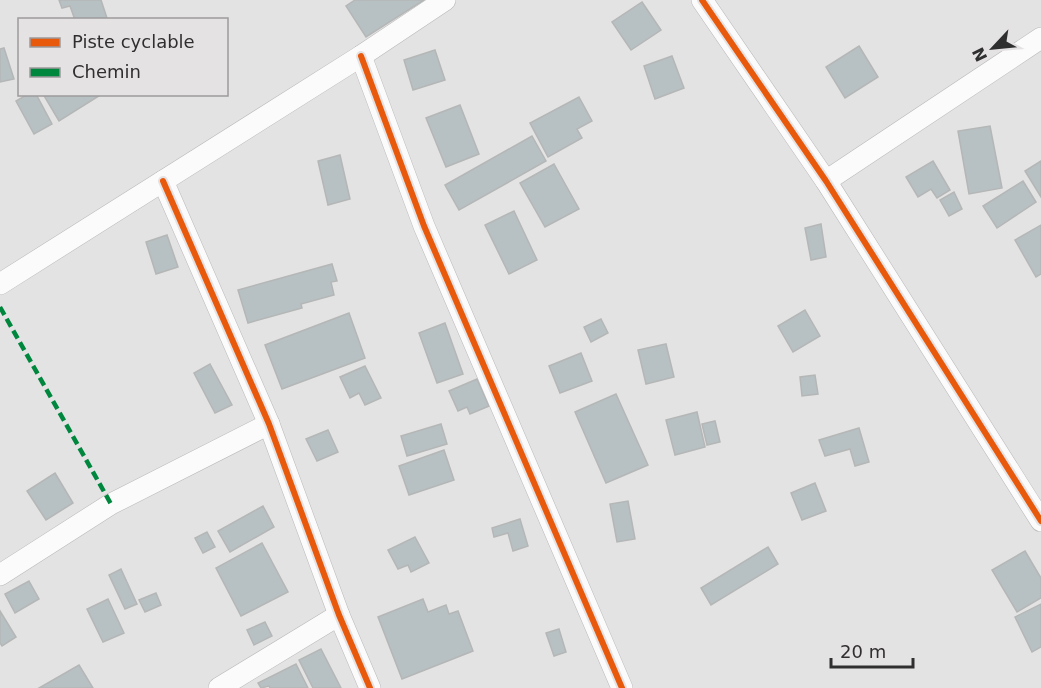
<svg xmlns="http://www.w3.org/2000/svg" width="1041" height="688" font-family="'DejaVu Sans',sans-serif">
<rect width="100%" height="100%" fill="#e4e3e4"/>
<g fill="#b7c1c3" stroke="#b5b6b6" stroke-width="1.5">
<polygon points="59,0 101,0 107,18 75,20 70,6 62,8"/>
<polygon points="355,0 424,0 366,37 346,6"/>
<polygon points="642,2 661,30 631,50 612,22"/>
<polygon points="859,46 878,77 845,98 826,67"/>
<polygon points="4,48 14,79 0,82 0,49"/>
<polygon points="435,50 445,80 413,90 404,60"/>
<polygon points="672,56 684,88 655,99 644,66"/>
<polygon points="28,94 36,94 52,124 34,134 16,101"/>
<polygon points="43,94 102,94 59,121"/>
<polygon points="579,97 592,121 577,129 582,138 548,157 530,123"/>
<polygon points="460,105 479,154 446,167 426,118"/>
<polygon points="990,126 1002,188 969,194 958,131"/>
<polygon points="532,136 546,161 459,210 445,185"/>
<polygon points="340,155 350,199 328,205 318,161"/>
<polygon points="933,161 950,190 937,198 931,189 918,197 906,177"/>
<polygon points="1041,161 1041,197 1025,171"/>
<polygon points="554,164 579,209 545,227 520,183"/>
<polygon points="1023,181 1036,202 997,228 983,206"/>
<polygon points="954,192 962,209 949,216 940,200"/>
<polygon points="514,211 537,260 509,274 485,225"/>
<polygon points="821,224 826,257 811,260 805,228"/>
<polygon points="1041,225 1041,274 1036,277 1015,240"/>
<polygon points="167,235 178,267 156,274 146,242"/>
<polygon points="332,264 337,281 331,282 334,295 301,304 302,308 248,323 238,290"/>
<polygon points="805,310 820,336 793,352 778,326"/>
<polygon points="349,313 365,358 282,389 265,345"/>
<polygon points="601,319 608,333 591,342 584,327"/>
<polygon points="445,323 463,374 437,383 419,333"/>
<polygon points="666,344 674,377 646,384 638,350"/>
<polygon points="581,353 592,381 560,393 549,366"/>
<polygon points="210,364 232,405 215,413 194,373"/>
<polygon points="365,366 381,398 365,405 359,393 350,398 340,377"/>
<polygon points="815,375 818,394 802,396 800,377"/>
<polygon points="477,379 489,406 470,414 467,407 458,411 449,391"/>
<polygon points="616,394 648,465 606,483 575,412"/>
<polygon points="697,412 705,447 675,455 666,420"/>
<polygon points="715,421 720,442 707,445 702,424"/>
<polygon points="441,424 447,444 407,456 401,436"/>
<polygon points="859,428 869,462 855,466 850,449 825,456 819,440"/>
<polygon points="328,430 338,452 317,461 306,439"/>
<polygon points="444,450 454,480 409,495 399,466"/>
<polygon points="55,473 73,503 46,520 27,491"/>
<polygon points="815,483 826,511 802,520 791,493"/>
<polygon points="628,501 635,539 617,542 610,504"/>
<polygon points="263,506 274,527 230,552 218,531"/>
<polygon points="520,519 528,546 513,551 508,533 494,537 492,528"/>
<polygon points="207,532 215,547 203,553 195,538"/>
<polygon points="415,537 429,563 411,572 408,565 398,569 388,550"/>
<polygon points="262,543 288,592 241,616 216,568"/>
<polygon points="768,547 778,564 711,605 701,588"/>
<polygon points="1025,551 1041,578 1041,598 1017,612 992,570"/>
<polygon points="121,569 137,604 125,609 109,575"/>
<polygon points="29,581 39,599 15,613 5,594"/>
<polygon points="156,593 161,605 145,612 139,600"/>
<polygon points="108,599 124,633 103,642 87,609"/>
<polygon points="423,599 428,612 446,605 449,614 458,611 473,651 402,679 378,617"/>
<polygon points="1041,604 1041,647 1032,652 1015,617"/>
<polygon points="0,611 16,637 2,646 0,643"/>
<polygon points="265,622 272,636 254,645 247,630"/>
<polygon points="559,629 566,652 554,656 546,633"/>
<polygon points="321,649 341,688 313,688 299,660"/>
<polygon points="296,664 308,688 270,688 269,686 261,688 258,683"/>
<polygon points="79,665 93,688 39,688"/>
</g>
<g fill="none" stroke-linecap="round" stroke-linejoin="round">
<defs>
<g id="minor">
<polyline points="702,0 826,181 1041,521"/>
<polyline points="361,56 424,226 622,688"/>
<polyline points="163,181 269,424 339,615 370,688"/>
<polyline points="826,181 1041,38"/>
<polyline points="0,284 361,56 445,0"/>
<polyline points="0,575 111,504 269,424"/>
<polyline points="219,688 339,615"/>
</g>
</defs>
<use href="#minor" stroke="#bab9b9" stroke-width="22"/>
<use href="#minor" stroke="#fbfbfb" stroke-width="21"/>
<polyline stroke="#00873e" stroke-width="4.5" stroke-dasharray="9 4.5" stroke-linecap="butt" points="0,307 111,504"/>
<defs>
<g id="cycleway">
<polyline points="702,0 826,181 1041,521"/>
<polyline points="361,56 424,226 622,688"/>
<polyline points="163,181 269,424 339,615 370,688"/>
</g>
</defs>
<use href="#cycleway" stroke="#e5e2e4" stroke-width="10"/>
<use href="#cycleway" stroke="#e8590c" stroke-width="6"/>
</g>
<rect x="18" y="18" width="210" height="78" fill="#e5e2e4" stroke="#9d9a9c" stroke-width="1.5"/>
<rect x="30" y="38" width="30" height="9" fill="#e8590c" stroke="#9d9a9c" stroke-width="1.5"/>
<text x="72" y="48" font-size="18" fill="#302f2f">Piste cyclable</text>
<rect x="30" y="68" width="30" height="9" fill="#00873e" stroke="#9d9a9c" stroke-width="1.5"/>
<text x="72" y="78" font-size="18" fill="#302f2f">Chemin</text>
<g transform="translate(993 48) rotate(244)" stroke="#e5e2e4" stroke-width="4.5" paint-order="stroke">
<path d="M0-4.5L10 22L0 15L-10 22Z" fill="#302f2f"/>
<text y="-9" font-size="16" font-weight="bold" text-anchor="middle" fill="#302f2f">N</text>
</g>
<path d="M831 658v9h82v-9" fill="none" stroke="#302f2f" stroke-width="3"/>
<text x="840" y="658" font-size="18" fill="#302f2f" stroke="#e5e2e4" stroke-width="4.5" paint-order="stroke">20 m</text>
</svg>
